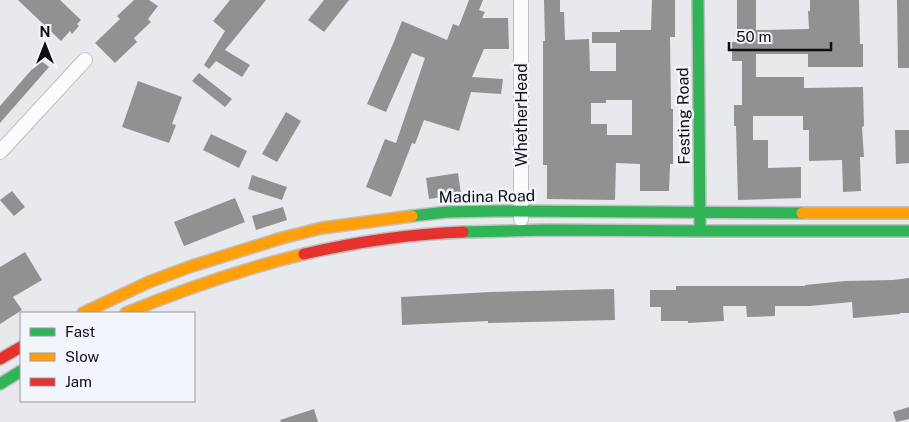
<svg xmlns="http://www.w3.org/2000/svg" width="909" height="422" font-family="'Public Sans',sans-serif">
<rect width="100%" height="100%" fill="#e7e9ed"/>
<g fill="#919192" fill-rule="evenodd">
<polygon points="18,0 60,0 81,20 77,24 79,26 72,34 70,31 61,41"/>
<polygon points="134,0 149,0 158,6 148,19 151,22 134,38 137,42 115,63 95,43 120,19 117,16"/>
<polygon points="230,0 266,0 225,50 250,65 242,77 216,61 209,69 204,65 225,31 213,21"/>
<polygon points="324,0 349,0 324,32 308,20"/>
<polygon points="469,0 483,0 479,10 485,12 482,18 508,18 509,49 484,49 472,77 503,79 501,94 471,92 459,131 424,120 415,144 412,143 391,197 366,187 385,139 396,143 425,58 412,53 386,112 367,104 393,44 402,21 447,40 453,24 459,26"/>
<path d="M 544,0 L 560,0 L 560,12 L 564,12 L 565,40 L 589,39 L 590,71 L 616,71 L 616,43 L 592,43 L 592,32 L 620,32 L 620,30 L 651,30 L 652,0 L 675,0 L 675,37 L 670,37 L 671,109 L 673,109 L 673,164 L 670,164 L 669,191 L 640,191 L 640,164 L 616,163 L 615,200 L 547,199 L 547,165 L 543,165 L 543,41 L 545,41 ZM 606,100 L 632,100 L 632,135 L 607,135 L 607,124 L 591,124 L 591,103 L 606,103 Z"/>
<polygon points="737,0 756,0 756,30 809,29 808,11 810,11 810,0 859,0 860,44 863,44 863,67 808,67 808,54 756,54 756,77 804,77 804,88 863,87 864,126 862,127 864,157 860,157 861,191 843,192 842,160 809,161 809,130 803,130 803,116 753,116 753,140 768,140 768,168 801,167 801,198 738,200 736,126 734,126 734,105 742,105 742,61 732,61 732,42 737,42"/>
<polygon points="897,0 909,0 909,68 898,68"/>
<polygon points="40,60 49,67 0,123 0,106"/>
<polygon points="199,73 232,99 225,107 192,81"/>
<polygon points="138,81 182,97 172,124 176,125 169,143 122,127"/>
<polygon points="286,112 301,121 277,162 262,154"/>
<polygon points="895,130 909,130 909,163 896,164"/>
<polygon points="211,134 247,151 239,168 203,150"/>
<polygon points="458,173 461,194 429,199 426,178"/>
<polygon points="252,175 287,187 282,200 248,189"/>
<polygon points="12,191 25,207 14,216 0,200"/>
<polygon points="235,198 245,222 184,246 174,222"/>
<polygon points="283,207 287,220 256,230 252,216"/>
<polygon points="25,252 42,280 13,297 22,310 0,324 0,267"/>
<polygon points="909,278 909,313 900,313 900,314 853,318 852,302 810,306 775,306 775,316 747,317 746,306 723,306 724,321 688,323 688,321 661,321 661,307 650,307 650,290 676,290 676,286 805,286 805,285 845,281 893,280"/>
<polygon points="614,289 615,320 488,323 488,321 402,325 401,297 490,292"/>
<polygon points="909,407 909,419 896,422 893,412"/>
<polygon points="314,409 318,422 281,422 280,420"/>
</g>
<g fill="none" stroke-linecap="round" stroke-linejoin="round">
<defs>
<g id="street">
<polyline points="521,0 521,219"/>
<polyline points="0,152 85,60"/>
</g>
<g id="fast">
<polyline points="698,0 700,225"/>
<polyline points="412,216 447,212 495,211 802,213"/>
<polyline points="463,232 548,230 696,231 909,231"/>
<polyline points="0,384 21,371"/>
</g>
<g id="slow">
<polyline points="802,213 909,213"/>
<polyline points="83,313 149,282 192,266 282,238 322,228 412,216"/>
<path d="M 126,313 C 184,289 243,269 304,254"/>
</g>
<g id="jam">
<path d="M 304,254 C 356,242 410,234 463,232"/>
<polyline points="0,359 21,347"/>
</g>
</defs>
<use href="#street" stroke="#bec0c3" stroke-width="16"/>
<use href="#fast" stroke="#bec0c3" stroke-width="14"/>
<use href="#slow" stroke="#bec0c3" stroke-width="14"/>
<use href="#jam" stroke="#bec0c3" stroke-width="14"/>
<use href="#street" stroke="#fbfcfc" stroke-width="14"/>
<use href="#fast" stroke="#30b455" stroke-width="11"/>
<use href="#slow" stroke="#ff9f0a" stroke-width="11"/>
<use href="#jam" stroke="#e5322d" stroke-width="11"/>
</g>
<g text-anchor="middle" stroke-width="5" stroke-linejoin="round" paint-order="stroke">
<g font-size="16" fill="#0d0e10" stroke="#f3f5fd">
<text transform="translate(521 115) rotate(-90)" y="6">WhetherHead</text>
<text transform="translate(683 116) rotate(-91)" y="6">Festing Road</text>
<text transform="translate(487 196) rotate(-1)" y="6">Madina Road</text>
</g>
</g>
<rect x="20" y="312" width="175" height="90" fill="#f3f5fd" stroke="#97999e"/>
<rect x="30" y="328" width="25" height="8" fill="#30b455" stroke="#97999e"/>
<text x="65" y="337" font-size="15" fill="#0d0e10">Fast</text>
<rect x="30" y="353" width="25" height="8" fill="#ff9f0a" stroke="#97999e"/>
<text x="65" y="362" font-size="15" fill="#0d0e10">Slow</text>
<rect x="30" y="378" width="25" height="8" fill="#e5322d" stroke="#97999e"/>
<text x="65" y="387" font-size="15" fill="#0d0e10">Jam</text>
<g transform="translate(45 45)" stroke="#f3f5fd" stroke-width="4" paint-order="stroke">
<path d="M0-4L9 19L0 12L-9 19Z" fill="#0d0e10"/>
<text y="-8" font-size="14" font-weight="bold" text-anchor="middle" fill="#0d0e10">N</text>
</g>
<path d="M729 42v8h102v-8" fill="none" stroke="#0d0e10" stroke-width="2.5"/>
<text x="736" y="42" font-size="15" fill="#0d0e10" stroke="#f3f5fd" stroke-width="4" paint-order="stroke">50 m</text>
</svg>
